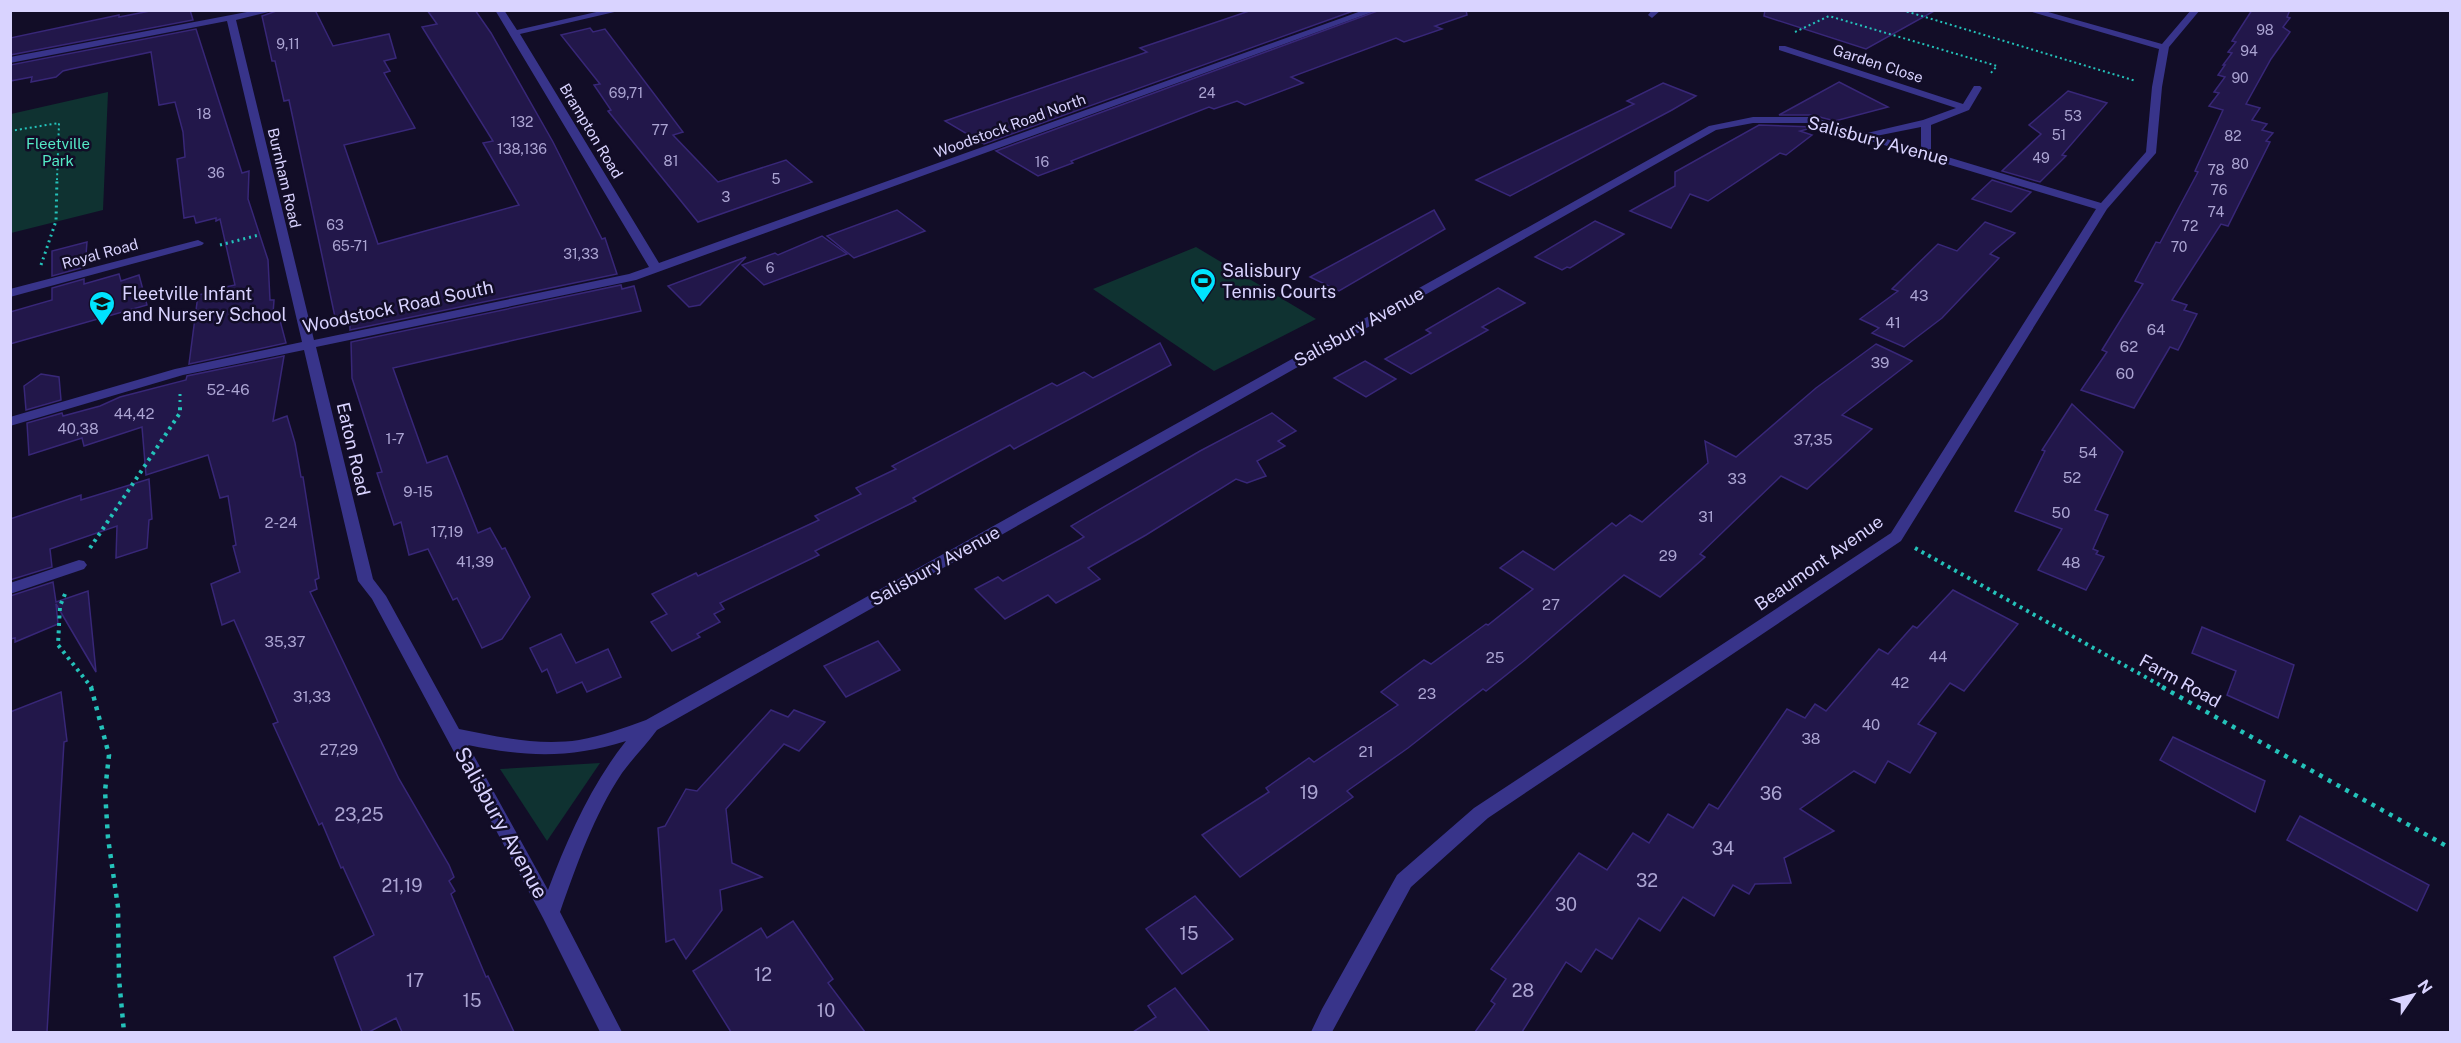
<svg xmlns="http://www.w3.org/2000/svg" width="2461" height="1043" font-family="'Public Sans',sans-serif">
<rect width="100%" height="100%" fill="#120d27"/>
<g fill="#0f3231">
<polygon points="108,92 103,210 11,233 11,114"/>
<polygon points="1196,247 1316,319 1214,371 1093,289"/>
<polygon points="600,763 547,841 500,769"/>
</g>
<g fill="#22174a" stroke="#382778" stroke-width="1.5">
<polygon points="155,10 190,10 193,20 10,55 10,38 119,15 119,17"/>
<polygon points="279,10 315,10 333,46 389,34 396,58 384,61 390,71 384,73 415,128 344,145 378,244 519,205 483,143 493,141 422,27 437,24 427,10 475,10 491,33 553,142 602,239 605,238 617,274 350,330 350,314 335,317 289,100 284,101 275,61 272,61 262,16"/>
<polygon points="1252,10 1356,10 984,144 945,121 1147,52 1140,48"/>
<polygon points="1380,10 1466,10 1467,15 1435,26 1442,29 1404,42 1396,38 1291,77 1303,83 1245,105 1237,101 1214,109 1209,107 1071,161 1073,163 1038,176 996,151"/>
<polygon points="1765,10 1936,10 1866,49 1764,16"/>
<polygon points="2252,10 2290,10 2287,17 2290,18 2283,27 2290,32 2271,59 2246,104 2260,108 2252,120 2267,124 2262,130 2273,133 2266,141 2270,142 2228,226 2221,224 2172,300 2187,305 2184,310 2197,314 2178,350 2170,347 2134,408 2081,390 2107,352 2102,350 2143,284 2135,281 2156,242 2160,243 2198,172 2195,171 2223,110 2209,106 2219,93 2214,92 2225,77 2218,75 2225,65 2223,65 2232,53 2228,52 2236,42 2232,41"/>
<polygon points="590,28 593,32 605,29 683,132 673,135 718,182 786,160 812,182 698,222 608,111 611,110 594,85 600,84 561,35"/>
<polygon points="196,29 242,173 249,171 248,199 268,260 270,300 274,300 273,314 278,313 286,343 189,364 198,295 225,290 225,287 235,285 220,219 216,221 216,218 196,223 194,216 184,218 177,159 185,157 183,132 175,102 159,105 151,52 71,69 63,71 56,77 31,82 32,77 10,81 10,65"/>
<polygon points="1839,82 1888,107 1835,121 1812,115 1779,115"/>
<polygon points="1663,83 1696,96 1672,110 1510,196 1476,180 1634,104 1627,101"/>
<polygon points="2068,91 2107,103 2062,155 2066,156 2040,182 2002,171 2041,134 2029,125"/>
<polygon points="1759,125 1815,127 1800,131 1812,135 1786,155 1780,153 1708,201 1690,194 1671,228 1630,211 1675,186 1675,172"/>
<polygon points="1992,180 2031,192 2011,212 1972,199"/>
<polygon points="897,210 925,231 854,258 827,236"/>
<polygon points="1434,210 1445,229 1339,291 1310,277"/>
<polygon points="1595,221 1624,234 1570,268 1567,267 1562,270 1535,257"/>
<polygon points="1985,222 2015,233 1990,254 1999,258 1942,318 1904,347 1872,333 1879,328 1860,319 1898,291 1892,289 1938,244 1957,251"/>
<polygon points="822,236 847,254 764,285 742,265 775,253 778,255"/>
<polygon points="87,242 85,267 52,276 52,251"/>
<polygon points="746,257 700,305 689,307 668,286"/>
<polygon points="119,274 121,281 139,275 147,305 10,344 10,312 52,300 52,288 84,279 84,284"/>
<polygon points="621,285 622,289 634,286 641,311 393,368 427,463 447,456 478,533 490,528 502,549 505,548 530,597 502,639 482,648 457,598 453,600 428,549 409,555 401,522 394,525 377,473 382,472 352,378 351,342"/>
<polygon points="1498,288 1525,303 1482,327 1488,330 1411,374 1385,359 1431,333 1426,330"/>
<polygon points="1160,343 1171,365 1014,449 1010,445 913,498 916,501 815,551 819,555 720,603 724,609 714,614 720,622 697,634 700,637 672,651 651,622 667,614 652,594 696,573 698,576 819,520 815,516 861,494 856,488 896,469 892,466 1052,383 1057,386 1084,372 1093,378"/>
<polygon points="1876,344 1912,361 1842,415 1872,429 1807,489 1781,476 1700,554 1705,557 1660,597 1624,575 1525,660 1486,691 1483,689 1408,748 1347,791 1353,797 1240,877 1202,835 1269,792 1266,788 1309,758 1314,762 1398,705 1381,692 1424,660 1431,664 1486,624 1488,625 1533,589 1500,568 1523,551 1554,570 1612,523 1616,526 1630,515 1642,522 1708,463 1705,441 1736,457 1816,388"/>
<polygon points="284,356 273,421 287,416 295,443 301,477 303,477 319,578 315,580 317,589 310,592 399,779 449,865 454,877 449,881 455,891 451,894 486,977 488,976 514,1032 402,1032 396,1018 369,1032 362,1032 334,957 374,935 343,867 341,868 322,823 319,825 273,724 278,722 234,620 222,625 211,584 240,572 233,546 236,545 228,496 220,498 208,455 146,475 142,427 84,446 82,438 29,455 27,423 62,413 63,416 100,406 120,397 186,380 187,376"/>
<polygon points="1365,361 1396,379 1366,397 1334,378"/>
<polygon points="41,374 59,377 61,400 26,410 24,386"/>
<polygon points="2072,404 2123,452 2095,510 2108,515 2093,549 2098,551 2096,554 2104,557 2086,590 2038,570 2062,529 2015,511 2045,451 2042,450"/>
<polygon points="1272,413 1296,431 1278,441 1285,446 1257,461 1266,476 1247,483 1236,479 1146,535 1088,568 1100,579 1056,603 1048,595 1005,619 975,589 998,577 1003,581 1079,540 1084,537 1071,526 1200,451"/>
<polygon points="149,479 152,519 149,520 147,548 116,558 117,526 50,549 52,567 10,580 10,519 81,495 81,500"/>
<polygon points="53,582 56,602 88,591 96,672 56,604 58,624 15,642 15,638 10,639 10,596"/>
<polygon points="1953,590 2018,624 1964,691 1950,683 1918,724 1936,733 1910,773 1888,761 1875,783 1854,771 1800,809 1834,831 1784,858 1791,883 1755,884 1749,894 1733,885 1714,916 1683,897 1660,931 1639,918 1612,959 1596,949 1581,972 1566,962 1522,1032 1475,1032 1495,1004 1491,1001 1506,979 1491,969 1579,853 1607,870 1633,833 1649,843 1668,814 1693,828 1709,804 1718,809 1787,709 1805,718 1815,704 1826,711 1879,649 1888,654 1913,626 1917,628"/>
<polygon points="2202,627 2294,665 2278,718 2227,695 2236,671 2192,653"/>
<polygon points="561,634 576,663 608,649 621,677 587,692 582,682 557,693 547,669 542,672 530,648"/>
<polygon points="878,641 900,670 846,697 824,666"/>
<polygon points="61,692 67,741 64,742 47,1032 10,1032 10,712"/>
<polygon points="771,710 788,717 794,710 825,722 799,751 784,744 726,809 732,863 762,877 720,890 722,910 686,959 674,939 666,942 658,828 665,826 686,789 697,791"/>
<polygon points="2173,737 2265,781 2255,812 2160,760"/>
<polygon points="2300,816 2429,885 2417,911 2287,840"/>
<polygon points="1195,896 1233,939 1182,974 1146,929"/>
<polygon points="793,921 833,979 828,983 865,1032 731,1032 693,971 761,928 767,938"/>
<polygon points="1175,988 1210,1032 1133,1032 1156,1017 1148,1006"/>
</g>
<g fill="none" stroke-linecap="round" stroke-linejoin="round">
<g stroke="#24c2ba" stroke-width="2" stroke-dasharray="2 3" stroke-linecap="butt">
<polyline points="1902,10 2136,81"/>
<polyline points="1795,32 1829,16 1997,66 1990,74"/>
<polyline points="10,131 59,123 57,180"/>
</g>
<g stroke="#24c2ba" stroke-width="3" stroke-dasharray="2 4" stroke-linecap="butt">
<polyline points="220,245 259,235"/>
<polyline points="41,265 56,221 57,178"/>
<polyline points="180,394 180,405"/>
</g>
<g stroke="#24c2ba" stroke-width="4" stroke-dasharray="3 4.5" stroke-linecap="butt">
<polyline points="90,548 180,413 180,404"/>
<polyline points="1915,548 2165,688"/>
<polyline points="65,594 60,606 58,645 92,688"/>
</g>
<g stroke="#24c2ba" stroke-width="4.5" stroke-dasharray="4 6" stroke-linecap="butt">
<polyline points="91,687 109,755 105,791 108,838 118,907 119,979 124,1032"/>
<polyline points="2162,687 2450,848"/>
</g>
<g fill="#38348a" fill-rule="evenodd">
<path d="M 257,10 L 277,10 L 236,20 L 314,340 L 629,274 L 649,267 L 495,10 L 504,10 L 517,30 L 605,10 L 623,10 L 520,34 L 659,263 L 1364,10 L 1378,10 L 636,280 L 316,347 L 373,579 L 386,596 L 459,729 C 498,737 539,746 579,740 C 602,736 624,728 646,720 L 1709,126 L 1753,117 L 1812,117 L 1867,133 L 1923,120 L 1956,108 L 1779,50 L 1779,46 L 1785,46 L 1963,104 L 1974,86 L 1980,86 L 1982,88 L 1969,110 L 1931,125 L 1931,152 L 2101,203 L 2146,152 L 2152,87 L 2159,49 L 2025,10 L 2041,10 L 2162,44 L 2191,10 L 2200,10 L 2169,47 L 2162,87 L 2156,153 L 2107,209 L 1901,541 L 1488,818 L 1411,887 L 1332,1032 L 1311,1032 L 1322,1009 L 1397,875 L 1474,808 L 1891,533 L 2096,209 L 1811,123 L 1753,123 L 1716,130 L 657,730 C 646,745 633,758 622,773 C 594,815 577,864 560,912 L 622,1032 L 600,1032 L 543,918 L 372,599 L 358,581 L 304,350 L 183,375 L 10,426 L 10,417 L 175,369 L 302,342 L 227,21 L 10,63 L 10,57 ZM 1921,127 L 1921,149 L 1876,136 ZM 626,741 C 591,785 568,837 548,890 L 468,745 C 526,757 569,759 626,741 Z"/>
<polygon points="1652,10 1661,10 1652,18 1648,15"/>
<polygon points="198,240 204,243 202,245 10,297 10,289"/>
<polygon points="79,560 84,561 87,565 84,569 10,594 10,583"/>
</g>
</g>
<defs>
<symbol id="stadium-pin" viewBox="-11 -11 22 30"><path d="M0 17L-7.5 6A9.5 9.5 0 1 1 7.5 6Z" fill="#00e3fe" stroke="#120d27"/><path d="M0-5a6.5 5 0 1 0 0 10a6.5 5 0 1 0 0-10ZM-3.5-1.8h7v3.6h-7Z" fill="#111"/></symbol>
<symbol id="school-pin" viewBox="-11 -11 22 30"><path d="M0 17L-7.5 6A9.5 9.5 0 1 1 7.5 6Z" fill="#00e3fe" stroke="#120d27"/><path d="M0-5L7-2L0 1L-7-2ZM-4 1L0 2.5L4 1V4Q0 6-4 4Z" fill="#111"/></symbol>
</defs>
<g fill-rule="evenodd">
<use href="#stadium-pin" x="1188" y="266" width="30" height="40"/>
<use href="#school-pin" x="87" y="289" width="30" height="40"/>
</g>
<g text-anchor="middle" stroke-width="5" stroke-linejoin="round" paint-order="stroke">
<g font-size="14" fill="#aba4d2">
<text x="2265" y="35">98</text>
<text x="288" y="49">9,11</text>
<text x="2249" y="56">94</text>
<text x="2240" y="83">90</text>
<text x="626" y="98">69,71</text>
<text x="1207" y="98">24</text>
<text x="204" y="119">18</text>
<text x="2073" y="121">53</text>
<text x="522" y="127">132</text>
<text x="660" y="135">77</text>
<text x="2059" y="140">51</text>
<text x="2233" y="141">82</text>
<text x="522" y="154">138,136</text>
<text x="2041" y="163">49</text>
<text x="671" y="166">81</text>
<text x="1042" y="167">16</text>
<text x="2240" y="169">80</text>
<text x="2216" y="175">78</text>
<text x="216" y="178">36</text>
<text x="776" y="184">5</text>
<text x="2219" y="195">76</text>
<text x="726" y="202">3</text>
<text x="2216" y="217">74</text>
<text x="335" y="230">63</text>
<text x="2190" y="231">72</text>
<text x="350" y="251">65-71</text>
<text x="2179" y="252">70</text>
<text x="581" y="259">31,33</text>
<text x="770" y="273">6</text>
</g>
<g font-size="15" fill="#d9d3ff" stroke="#120d27">
<text transform="translate(1878 64) rotate(18)" y="5">Garden Close</text>
<text transform="translate(1010 126) rotate(-20)" y="5">Woodstock Road North</text>
<text transform="translate(591 131) rotate(59)" y="5">Brampton Road</text>
<text transform="translate(284 178) rotate(77)" y="5">Burnham Road</text>
<text transform="translate(100 254) rotate(-15)" y="5">Royal Road</text>
</g>
<g font-size="15" fill="#54eac6" stroke="#120d27">
<text x="58" y="149">Fleetville<tspan x="58" dy="17">Park</tspan></text>
</g>
<g font-size="15" fill="#aba4d2">
<text x="1919" y="301">43</text>
<text x="1893" y="328">41</text>
<text x="2156" y="335">64</text>
<text x="2129" y="352">62</text>
<text x="1880" y="368">39</text>
<text x="2125" y="379">60</text>
<text x="228" y="395">52-46</text>
<text x="134" y="419">44,42</text>
<text x="78" y="434">40,38</text>
<text x="395" y="444">1-7</text>
<text x="1813" y="445">37,35</text>
<text x="2088" y="458">54</text>
<text x="2072" y="483">52</text>
<text x="1737" y="484">33</text>
<text x="418" y="497">9-15</text>
<text x="2061" y="518">50</text>
<text x="1706" y="522">31</text>
<text x="281" y="528">2-24</text>
<text x="447" y="537">17,19</text>
<text x="1668" y="561">29</text>
<text x="475" y="567">41,39</text>
<text x="2071" y="568">48</text>
<text x="1551" y="610">27</text>
<text x="285" y="647">35,37</text>
<text x="1938" y="662">44</text>
<text x="1495" y="663">25</text>
<text x="1900" y="688">42</text>
<text x="1427" y="699">23</text>
<text x="312" y="702">31,33</text>
<text x="1871" y="730">40</text>
<text x="1811" y="744">38</text>
<text x="339" y="755">27,29</text>
<text x="1366" y="757">21</text>
</g>
<g font-size="18" fill="#d9d3ff" stroke="#120d27">
<text transform="translate(1878 141) rotate(15)" y="6">Salisbury Avenue</text>
<text transform="translate(398 307) rotate(-12)" y="6">Woodstock Road South</text>
<text transform="translate(1359 327) rotate(-29)" y="6">Salisbury Avenue</text>
<text transform="translate(353 449) rotate(77)" y="6">Eaton Road</text>
<text transform="translate(1819 563) rotate(-35)" y="6">Beaumont Avenue</text>
<text transform="translate(935 566) rotate(-29)" y="6">Salisbury Avenue</text>
<text transform="translate(2180 681) rotate(29)" y="6">Farm Road</text>
</g>
<g font-size="18" fill="#d9d3ff" stroke="#120d27" text-anchor="start">
<text x="1222" y="277">Salisbury<tspan x="1222" dy="21">Tennis Courts</tspan></text>
<text x="122" y="300">Fleetville Infant<tspan x="122" dy="21">and Nursery School</tspan></text>
</g>
<g font-size="18" fill="#aba4d2">
<text x="1309" y="799">19</text>
<text x="1771" y="800">36</text>
<text x="359" y="821">23,25</text>
<text x="1723" y="855">34</text>
<text x="1647" y="887">32</text>
<text x="402" y="892">21,19</text>
<text x="1566" y="911">30</text>
<text x="1189" y="940">15</text>
<text x="763" y="981">12</text>
<text x="415" y="987">17</text>
<text x="1523" y="997">28</text>
<text x="472" y="1007">15</text>
<text x="826" y="1017">10</text>
</g>
<g font-size="21" fill="#d9d3ff" stroke="#120d27">
<text transform="translate(501 823) rotate(61)" y="7">Salisbury Avenue</text>
</g>
</g>
<rect width="2461" height="1043" fill="none" stroke="#d9d3ff" stroke-width="24"/>
<g transform="translate(2413 995) rotate(55)" stroke="#120d27" stroke-width="4.5" paint-order="stroke">
<path d="M0-4.5L10 22L0 15L-10 22Z" fill="#d9d3ff"/>
<text y="-9" font-size="16" font-weight="bold" text-anchor="middle" fill="#d9d3ff">N</text>
</g>
</svg>
